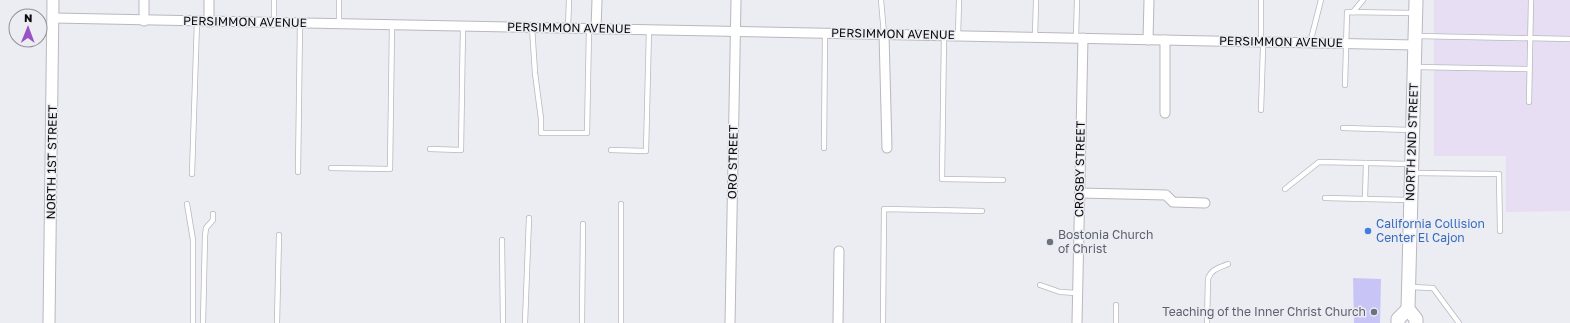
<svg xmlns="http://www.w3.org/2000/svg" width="1570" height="323" font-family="'Golos Text',sans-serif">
<rect width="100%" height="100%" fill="#ececf3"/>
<polygon fill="#e7def3" points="1434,0 1570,0 1570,211 1506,212 1506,156 1434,156"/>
<polygon fill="#c8c5f6" points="1353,278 1381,279 1380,323 1354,323"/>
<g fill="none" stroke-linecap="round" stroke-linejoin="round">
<defs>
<g id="service">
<polyline points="881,0 884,34"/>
<polyline points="1261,0 1261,41 1263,48 1261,110"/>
<polyline points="1353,12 1363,0"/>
<polyline points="274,23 274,0"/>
<polyline points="339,24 339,0"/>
<polyline points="532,27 535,73 541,119 541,133 587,133 589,29"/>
<polyline points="568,28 569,0"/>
<polyline points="944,35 942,179 1003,180"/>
<polyline points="958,36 959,0"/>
<polyline points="1417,36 1570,39"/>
<polyline points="1035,37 1036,0"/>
<polyline points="1076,38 1077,0"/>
<polyline points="1310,43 1321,0"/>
<polyline points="1416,67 1529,69"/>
<polyline points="1345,85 1347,12 1414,13"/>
<polyline points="1529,102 1531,0"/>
<polyline points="1343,128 1411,130"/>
<polyline points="824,148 825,33"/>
<polyline points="430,149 461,150 463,26"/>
<polyline points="611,150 646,151 649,30"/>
<polyline points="1366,163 1410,164"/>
<polyline points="331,168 390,169 392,25"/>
<polyline points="298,172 300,23"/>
<polyline points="1413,173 1499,174 1500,231"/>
<polyline points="192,174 197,21"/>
<polyline points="1285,189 1319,162 1366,163 1365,199"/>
<polyline points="1325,198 1409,200"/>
<polyline points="187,204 193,240 193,323"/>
<polyline points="502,240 503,323"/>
<polyline points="1040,285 1060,292 1077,293"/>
<polyline points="1410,287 1433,288 1459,323"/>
<polyline points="203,323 205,236 206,228 213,220 213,214"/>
<polyline points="277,323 279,235"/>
<polyline points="525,323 529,218"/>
<polyline points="582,323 583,224"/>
<polyline points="621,323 621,204"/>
<polyline points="883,323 884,209 982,211"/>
<polyline points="1116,323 1116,305"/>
<path d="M 1207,323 L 1208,279 C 1211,269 1219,268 1228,264"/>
</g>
<g id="minor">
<polyline points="54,18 1415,45"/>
<polyline points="144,21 144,0"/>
<polyline points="209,22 209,0"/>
<polyline points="596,29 597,0"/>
<polyline points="884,34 887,148"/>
<polyline points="1148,40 1149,0"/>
<polyline points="1165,113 1165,40"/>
<polyline points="1080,193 1166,195 1173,202 1205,203"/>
<polyline points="730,323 736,0"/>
<polyline points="838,323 839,251"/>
<polyline points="1077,323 1083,38"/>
</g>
<polyline id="tertiary" points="49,323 53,0"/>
<g id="secondary">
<polyline points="1416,0 1408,309 1416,319 1416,323"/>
<polyline points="1398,323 1398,319 1408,309"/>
</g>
</defs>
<use href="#service" stroke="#b8b8be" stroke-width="6"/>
<use href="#minor" stroke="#b8b8be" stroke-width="11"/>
<use href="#tertiary" stroke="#b8b8be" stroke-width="13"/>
<use href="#secondary" stroke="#b8b8be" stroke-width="15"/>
<use href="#service" stroke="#fff" stroke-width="4.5"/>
<use href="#minor" stroke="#fff" stroke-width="9"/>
<use href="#tertiary" stroke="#fff" stroke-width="11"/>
<use href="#secondary" stroke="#fff" stroke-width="13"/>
</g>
<circle fill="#3f7fe0" stroke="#ececf3" stroke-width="1.5" cx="1368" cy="231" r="4"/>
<g fill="#6b7280" stroke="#ececf3" stroke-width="1.5">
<circle cx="1050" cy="242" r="4"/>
<circle cx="1374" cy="312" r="4"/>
</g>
<g text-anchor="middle" stroke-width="3" stroke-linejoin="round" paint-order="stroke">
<g font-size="12" fill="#0b0b0d" stroke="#ececf3">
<text transform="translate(245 22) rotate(1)" y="4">PERSIMMON AVENUE</text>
<text transform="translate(569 28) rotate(1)" y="4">PERSIMMON AVENUE</text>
<text transform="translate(893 34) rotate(1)" y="4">PERSIMMON AVENUE</text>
<text transform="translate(1281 42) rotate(1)" y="4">PERSIMMON AVENUE</text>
<text transform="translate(1412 142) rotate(-88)" y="4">NORTH 2ND STREET</text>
<text transform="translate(52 162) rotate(-89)" y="4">NORTH 1ST STREET</text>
<text transform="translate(733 162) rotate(-89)" y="4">ORO STREET</text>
<text transform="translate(1080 169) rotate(-89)" y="4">CROSBY STREET</text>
</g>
<g font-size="12" fill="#366cbe" stroke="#ececf3" text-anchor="start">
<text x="1376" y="228">California Collision<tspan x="1376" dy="14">Center El Cajon</tspan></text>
</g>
<g font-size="12" fill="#5b616d" stroke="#ececf3" text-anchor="start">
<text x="1058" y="239">Bostonia Church<tspan x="1058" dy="14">of Christ</tspan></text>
<text x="1366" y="316" text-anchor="end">Teaching of the Inner Christ Church</text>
</g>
</g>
<g transform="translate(28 28) rotate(1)"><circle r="19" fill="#ececf3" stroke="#929297"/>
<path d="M0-3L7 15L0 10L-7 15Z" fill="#9951c4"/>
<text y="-6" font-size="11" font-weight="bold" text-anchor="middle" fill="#0b0b0d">N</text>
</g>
</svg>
